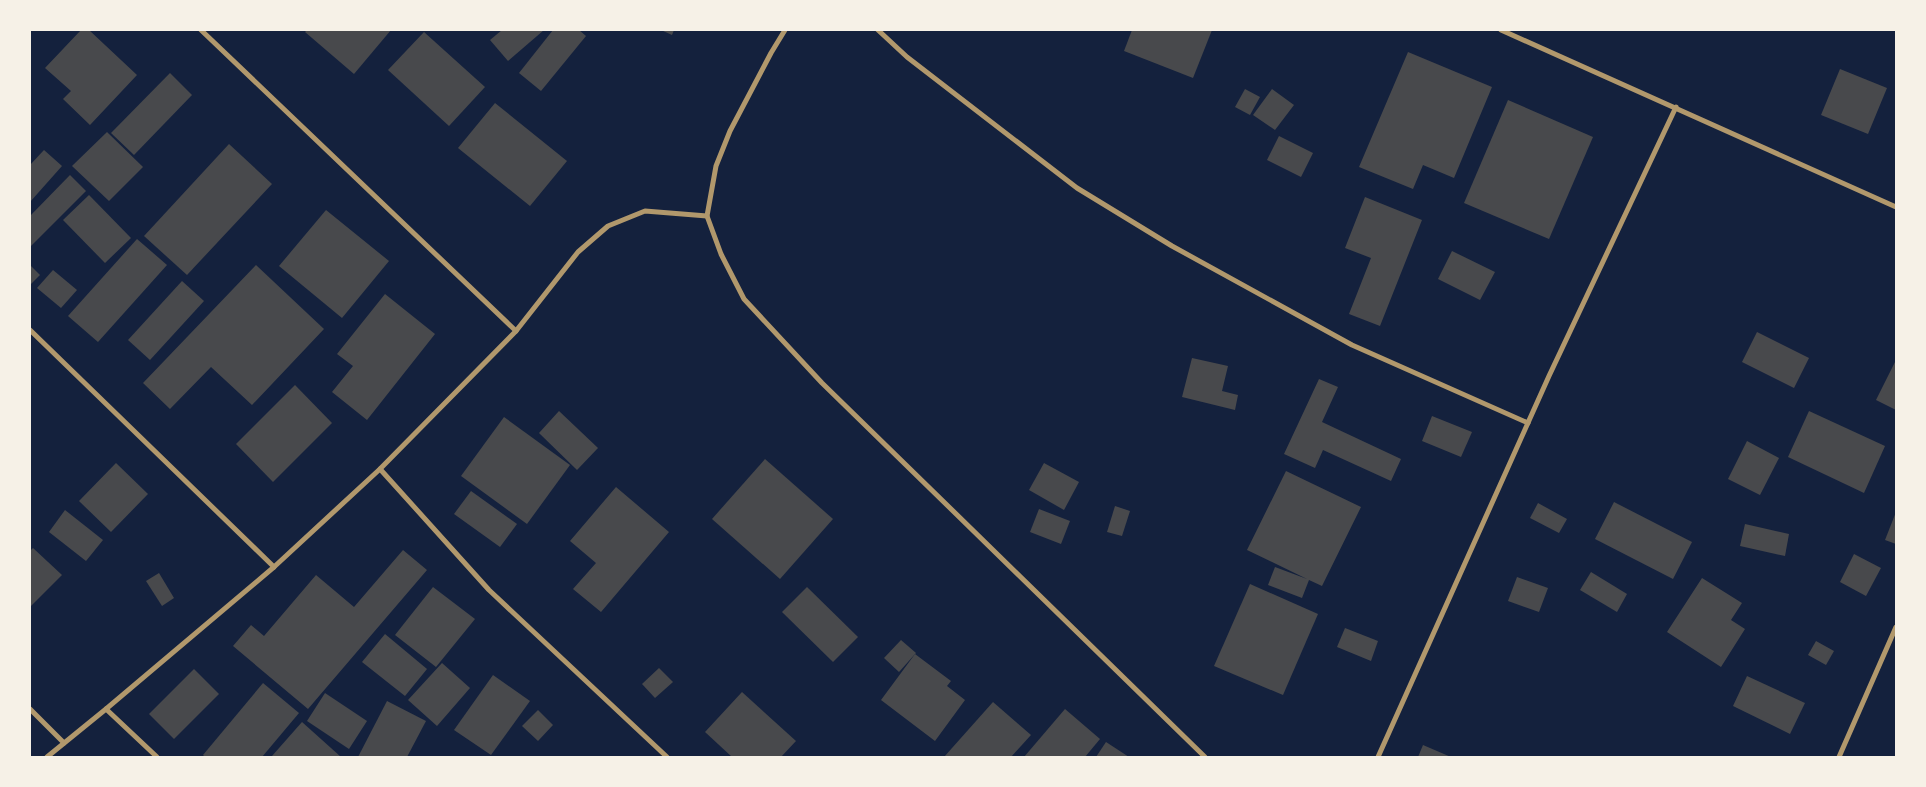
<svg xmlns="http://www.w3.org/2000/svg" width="1926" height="787" font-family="'Asap Condensed',sans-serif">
<rect width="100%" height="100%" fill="#14213d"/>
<g fill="#48494c">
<polygon points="81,30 89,30 137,75 90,125 63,99 71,91 45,68"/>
<polygon points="307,30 391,30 354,74 305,32"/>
<polygon points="502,30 544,30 508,61 490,40"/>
<polygon points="553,30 579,30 586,36 541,91 519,73"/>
<polygon points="661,30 674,30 672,35"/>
<polygon points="1132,30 1212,30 1193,78 1124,51"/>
<polygon points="424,32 485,87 449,126 388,70"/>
<polygon points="1408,52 1492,87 1454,178 1423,165 1413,189 1359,167"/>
<polygon points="1840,69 1887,88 1868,134 1821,115"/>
<polygon points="170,73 192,95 134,155 111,133"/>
<polygon points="1245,89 1260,97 1250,115 1235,107"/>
<polygon points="1272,89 1294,105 1275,130 1253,115"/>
<polygon points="1508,100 1593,137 1549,239 1464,203"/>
<polygon points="495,103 567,161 530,206 458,148"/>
<polygon points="107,132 143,167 109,201 72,166"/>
<polygon points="1279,136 1313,153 1301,177 1267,160"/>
<polygon points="229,144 272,184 187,275 144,236"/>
<polygon points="44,150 62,166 30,202 30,165"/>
<polygon points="70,175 86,191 30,247 30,216"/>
<polygon points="89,195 131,238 105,263 63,220"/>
<polygon points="1365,197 1422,220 1380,326 1349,314 1371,258 1345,248"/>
<polygon points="326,210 389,261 342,318 279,266"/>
<polygon points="137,239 167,265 98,342 68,316"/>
<polygon points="1452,251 1495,272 1480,300 1438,279"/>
<polygon points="30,265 40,275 30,285"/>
<polygon points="256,265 324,329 252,405 211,367 170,409 143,383"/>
<polygon points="53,270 77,290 61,308 37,288"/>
<polygon points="182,281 204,301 150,360 128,340"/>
<polygon points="385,294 435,334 367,420 332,392 353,366 337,354"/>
<polygon points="1757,332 1809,358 1794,388 1742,362"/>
<polygon points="1192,358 1228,366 1222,391 1238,395 1235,410 1182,397"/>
<polygon points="1896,360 1896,410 1876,400"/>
<polygon points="1319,379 1338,387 1322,422 1401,459 1391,481 1323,450 1315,468 1284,454"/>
<polygon points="295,385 332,423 273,482 236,444"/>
<polygon points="559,411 598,448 577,470 539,433"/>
<polygon points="1809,411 1885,446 1864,493 1788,457"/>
<polygon points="1432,416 1472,432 1461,457 1422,441"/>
<polygon points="504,417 570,465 527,524 461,476"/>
<polygon points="1747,441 1779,458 1760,495 1728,479"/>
<polygon points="765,459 833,519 780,579 712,519"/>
<polygon points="116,463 148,494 111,532 79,501"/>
<polygon points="1044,463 1079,482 1064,510 1029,490"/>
<polygon points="1286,471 1361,507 1322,586 1309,580 1302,598 1268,585 1275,567 1307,579 1247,550"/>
<polygon points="616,487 669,532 601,612 573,589 596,563 570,541"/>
<polygon points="471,491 517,524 500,547 454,514"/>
<polygon points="1614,502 1692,542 1673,579 1595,539"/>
<polygon points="1538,503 1567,519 1559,533 1530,518"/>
<polygon points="1115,506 1130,511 1122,536 1107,532"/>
<polygon points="1039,509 1070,521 1061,544 1030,532"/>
<polygon points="65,510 103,540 86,561 49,532"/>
<polygon points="1896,512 1896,544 1885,540"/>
<polygon points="1745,524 1789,534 1785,556 1740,546"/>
<polygon points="33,548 62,575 30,607 30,551"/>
<polygon points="403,550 427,570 308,709 233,646 251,625 264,636 316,575 354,607"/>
<polygon points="1854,554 1881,568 1866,596 1840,582"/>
<polygon points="1591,572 1627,594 1617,612 1580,590"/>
<polygon points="159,573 174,598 162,606 146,581"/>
<polygon points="1517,577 1548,588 1539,612 1508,601"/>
<polygon points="1702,578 1742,603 1731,620 1745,629 1721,667 1667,632"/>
<polygon points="1250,584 1318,614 1283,695 1214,666"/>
<polygon points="433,587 475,619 436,667 395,635"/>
<polygon points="807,587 858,637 833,662 782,612"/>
<polygon points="1345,628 1378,641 1371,661 1337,647"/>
<polygon points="385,634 427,669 405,696 362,662"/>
<polygon points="901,640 916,653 899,672 884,658"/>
<polygon points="1816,641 1834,651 1826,665 1808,655"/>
<polygon points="915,654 951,681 947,686 965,700 935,741 881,700"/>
<polygon points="442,663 470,688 437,726 408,700"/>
<polygon points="659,668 673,682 655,698 642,684"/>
<polygon points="194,669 219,694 174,739 149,714"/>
<polygon points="493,675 530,701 491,755 454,730"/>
<polygon points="1747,676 1805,703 1790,734 1733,706"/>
<polygon points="263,683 299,713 262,757 205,757 203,755"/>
<polygon points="742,692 796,741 781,757 732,757 705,732"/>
<polygon points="325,693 367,721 349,749 307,721"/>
<polygon points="387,701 426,721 407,757 358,757"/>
<polygon points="993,702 1031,735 1011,757 944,757"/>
<polygon points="1065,709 1100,739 1085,757 1024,757"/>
<polygon points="538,710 553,725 538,741 522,726"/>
<polygon points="302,722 341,757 274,757 272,756"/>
<polygon points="1106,742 1129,757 1096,757"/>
<polygon points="1423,745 1451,757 1418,757"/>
</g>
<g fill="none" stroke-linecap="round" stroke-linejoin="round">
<g stroke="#b1986c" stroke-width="5">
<polyline points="201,30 516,331"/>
<polyline points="785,30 771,53 730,131 716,166 707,216 721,254 744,299 822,383 1205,757"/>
<polyline points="878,30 907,57 1077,188 1172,246 1352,345 1528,423"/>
<polyline points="1501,30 1896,207"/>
<polyline points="30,330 274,567"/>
<polyline points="380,469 489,590 667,757"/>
<polyline points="30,709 64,743"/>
<polyline points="106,709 157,757"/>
<polyline points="47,757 106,709 274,567 380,469 516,331 578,252 608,226 645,211 707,216"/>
<polyline points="1378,757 1549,376 1676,107"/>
<polyline points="1839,757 1896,627"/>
</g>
</g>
<rect width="1926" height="787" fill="none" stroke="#f6f1e7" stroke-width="62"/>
</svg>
